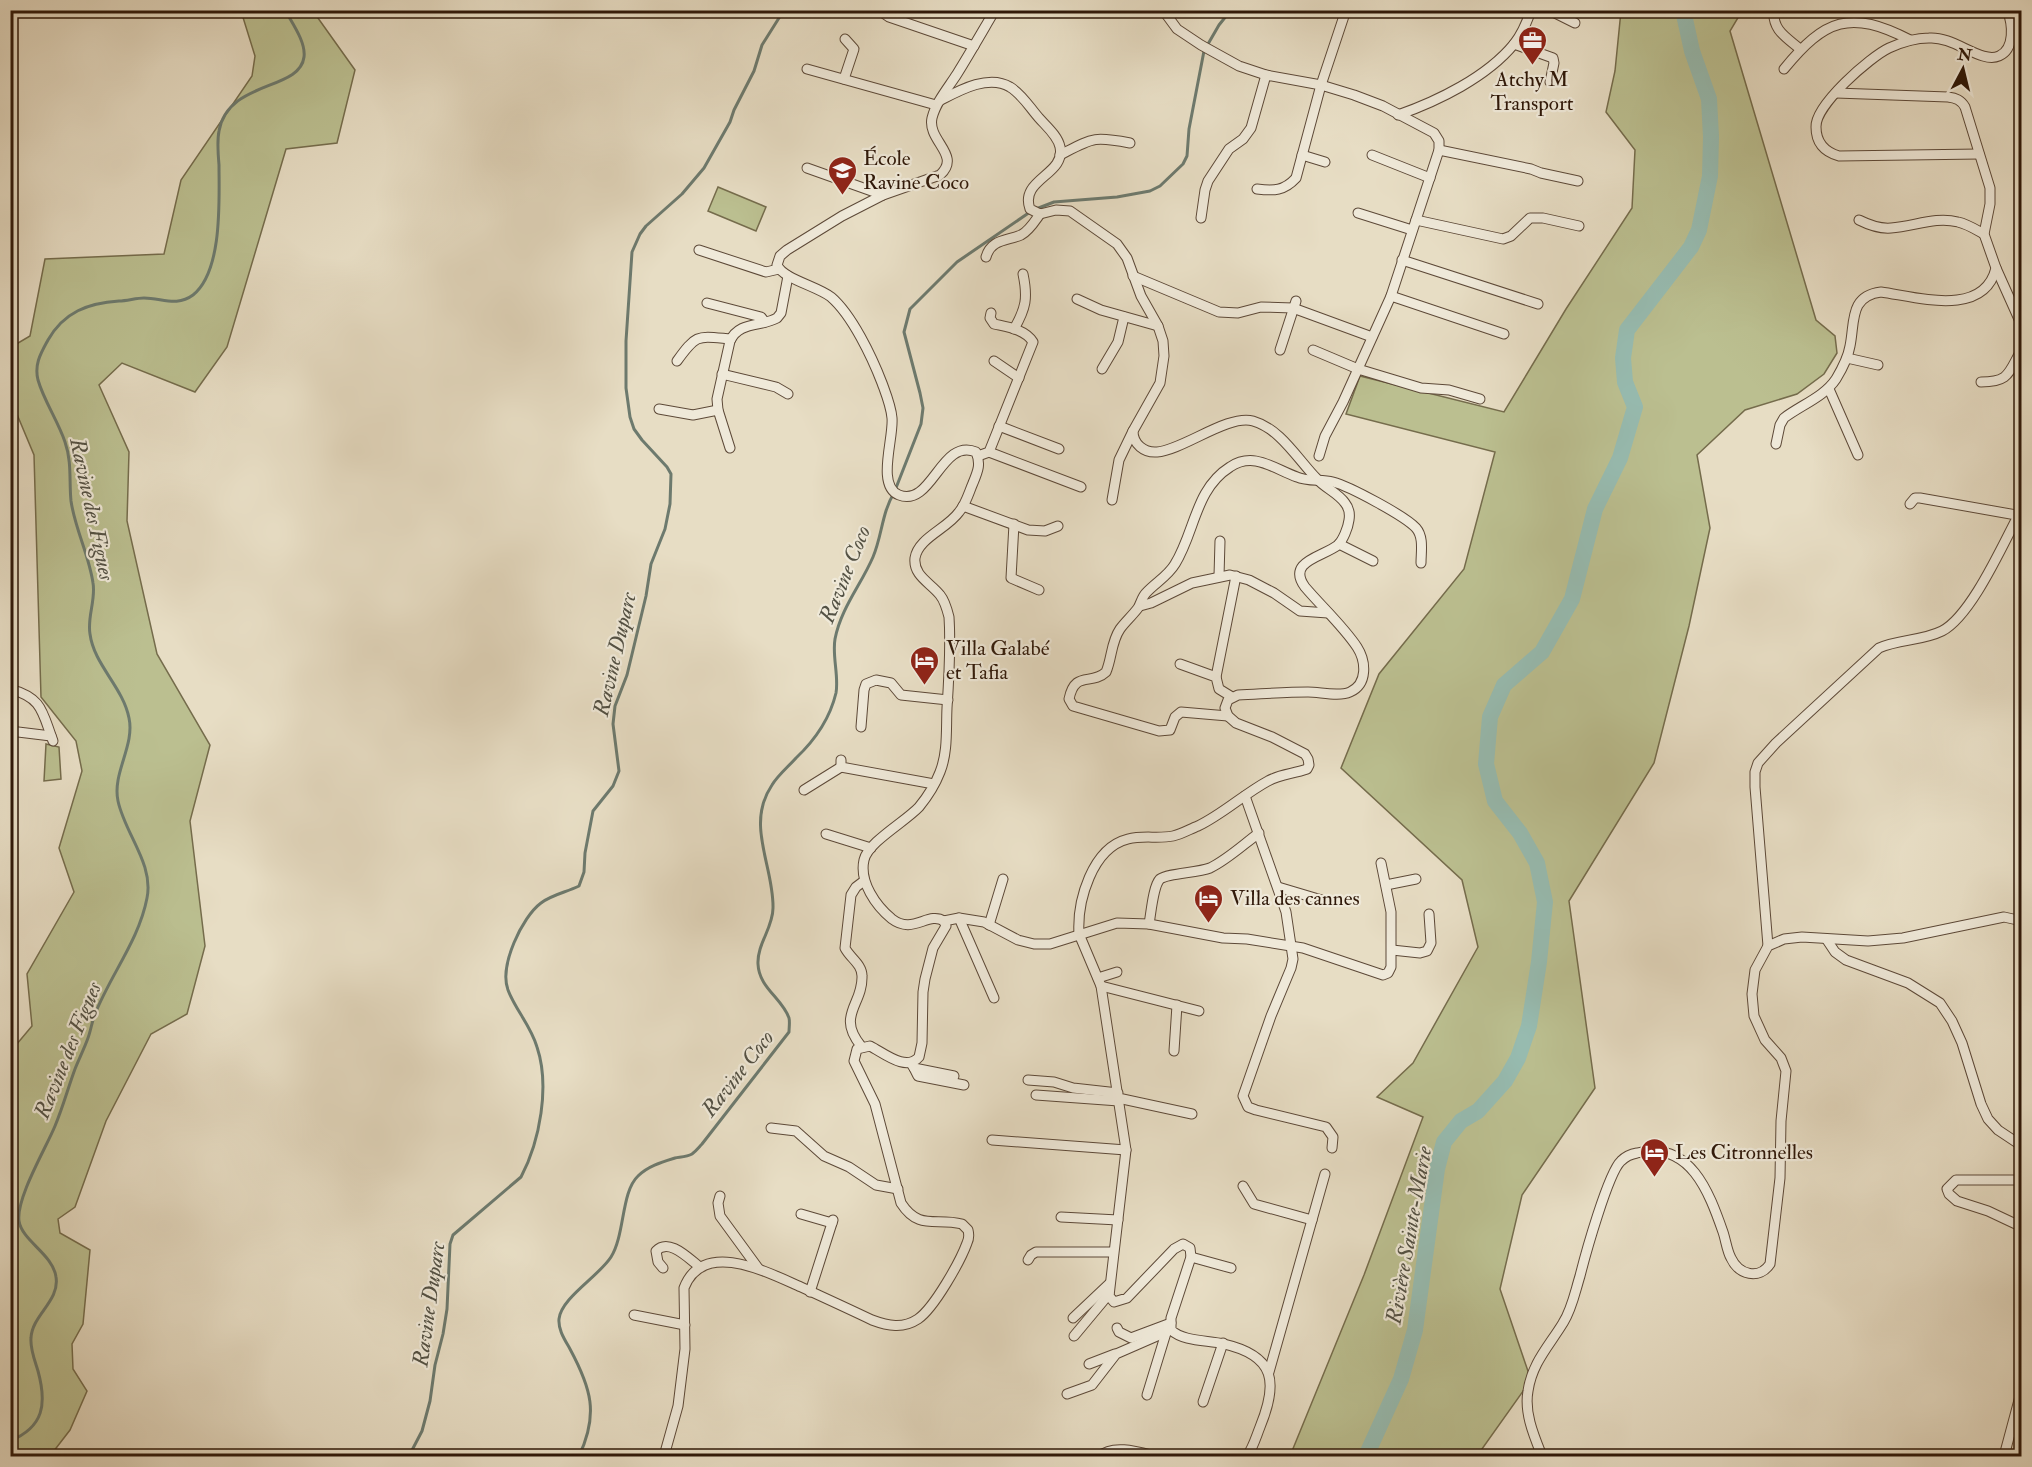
<svg xmlns="http://www.w3.org/2000/svg" width="2032" height="1467" font-family="'IM FELL Double Pica',serif">
<rect width="100%" height="100%" fill="#e7ddc4"/>
<filter id="stains"><feTurbulence type="fractalNoise" baseFrequency=".00333" numOctaves="4"/><feColorMatrix values="0 0 0 0 .2 0 0 0 0 .09 0 0 0 0 .02 0 0 0 .5 -.17"/></filter>
<radialGradient id="worn" r=".72"><stop offset=".6" stop-color="#630" stop-opacity="0"/><stop offset="1" stop-color="#630" stop-opacity=".3"/></radialGradient>
<g fill="#bbbf90" stroke="#756c4c" stroke-width="1.5">
<polygon points="241,11 313,11 355,70 337,143 286,149 227,347 195,392 122,363 99,385 129,452 127,521 157,654 210,745 190,821 205,946 187,1014 151,1034 106,1121 75,1207 58,1219 60,1233 90,1250 83,1324 72,1344 73,1369 87,1391 70,1430 50,1456 11,1456 11,1051 32,1026 27,974 74,892 59,848 82,771 76,741 41,697 34,455 11,400 11,360 13,346 30,336 45,259 164,254 181,180 252,76 255,56"/>
<polygon points="1621,11 1742,11 1730,31 1816,320 1835,336 1837,353 1824,374 1797,394 1745,410 1697,455 1710,528 1689,626 1654,763 1569,901 1595,1088 1522,1195 1500,1289 1531,1380 1477,1456 1290,1456 1364,1275 1423,1117 1377,1097 1413,1063 1478,947 1462,880 1341,768 1379,674 1464,569 1495,452 1346,414 1360,376 1504,412 1566,309 1632,208 1635,150 1606,112 1615,71"/>
<polygon points="718,187 766,207 756,231 708,211"/>
<polygon points="46,744 59,747 61,779 44,781"/>
</g>
<g fill="none" stroke-linecap="round" stroke-linejoin="round">
<g stroke="#6d7a6e" stroke-width="3">
<polyline points="1036,209 1054,202 1117,197 1150,191 1160,186 1183,164 1187,156 1189,129 1204,51 1219,25 1231,10"/>
<path d="M 10,1441 C 44,1427 47,1404 38,1371 C 35,1361 30,1349 31,1338 C 32,1315 60,1301 56,1277 C 53,1254 22,1241 19,1221 C 16,1198 46,1148 55,1126 C 63,1107 68,1088 75,1069 C 79,1059 84,1049 88,1038 C 91,1030 92,1021 95,1014 C 111,974 139,940 147,898 C 154,864 125,834 118,801 C 112,773 135,746 129,718 C 123,687 94,665 90,634 C 87,617 96,600 93,583 C 89,555 75,529 71,501 C 69,481 72,462 65,442 C 58,421 44,401 38,380 C 34,364 41,353 48,340 C 64,312 88,303 119,301 C 127,301 136,298 144,298 C 162,298 177,307 193,295 C 223,271 219,199 219,165 C 218,154 217,141 219,131 C 228,80 300,91 304,57 C 306,42 292,23 285,10"/>
<path d="M 409,1456 L 422,1431 L 430,1401 L 435,1365 L 443,1334 L 447,1309 L 450,1244 L 453,1235 L 521,1177 C 540,1141 550,1086 537,1047 C 531,1026 515,1009 508,990 C 499,966 522,917 541,903 C 551,895 567,892 579,886 L 584,872 L 585,853 L 593,811 L 613,786 L 619,771 L 613,724 L 615,706 L 627,675 L 646,596 L 651,564 L 665,529 L 670,504 L 671,474 L 667,467 L 642,440 L 634,429 L 630,417 L 626,388 L 626,341 L 632,252 L 640,234 L 646,226 L 682,194 L 704,168 L 730,122 L 734,110 L 754,71 L 762,45 L 784,10"/>
<path d="M 579,1456 C 599,1414 591,1388 570,1349 C 565,1340 558,1330 559,1319 C 561,1298 599,1276 611,1257 C 625,1235 621,1192 638,1176 C 648,1166 662,1162 675,1158 C 680,1157 687,1157 692,1154 C 696,1151 699,1147 702,1144 L 789,1032 C 789,1028 790,1022 789,1018 C 782,998 759,988 758,964 C 757,944 773,928 773,908 C 774,866 745,825 772,785 C 778,775 788,767 796,758 C 814,741 830,718 836,693 C 839,676 832,656 835,639 C 841,608 861,585 873,557 C 882,536 882,512 894,493 L 921,424 L 923,408 L 920,393 L 904,332 L 910,309 L 957,262 L 1030,212"/>
</g>
<polyline stroke="#97bcb1" stroke-width="16" points="1366,1456 1401,1379 1415,1330 1437,1169 1444,1142 1461,1121 1478,1111 1505,1081 1518,1058 1529,1026 1539,962 1545,902 1537,863 1520,833 1495,801 1486,764 1490,717 1504,685 1542,652 1572,599 1595,509 1620,458 1635,407 1625,382 1623,358 1627,330 1691,247 1699,230 1710,176 1711,137 1709,99 1692,51 1683,10"/>
<defs>
<g id="minor">
<polyline points="879,10 889,17 974,46"/>
<polyline points="1163,10 1177,29 1201,45 1239,66 1266,75 1321,85 1354,95 1383,106 1434,133 1439,141 1439,150 1391,296 1343,402 1325,436 1319,456"/>
<polyline points="1549,10 1575,23"/>
<path d="M 1774,10 C 1772,30 1786,37 1800,49"/>
<polyline points="2015,10 2022,18"/>
<polyline points="1514,44 1553,58 1554,63 1550,82"/>
<polyline points="807,69 936,105"/>
<path d="M 1784,69 C 1825,19 1850,9 1910,40"/>
<polyline points="844,79 854,49 845,39"/>
<path d="M 941,100 C 960,90 989,74 1010,87 C 1022,94 1030,108 1039,118 C 1046,126 1058,136 1060,147 C 1066,175 1019,179 1030,209 L 1040,214 L 1056,210 L 1070,211 L 1117,244 L 1127,258 L 1141,296 L 1158,326 L 1163,341 L 1164,356 L 1160,383 L 1133,431 C 1133,444 1144,453 1157,452 C 1183,450 1228,414 1253,421 C 1281,429 1298,460 1317,479 C 1325,488 1338,493 1345,503 C 1349,508 1350,514 1349,520 C 1348,528 1343,540 1338,545 C 1323,557 1286,561 1305,587 C 1322,607 1343,626 1357,647 C 1366,661 1368,684 1350,692 C 1339,697 1320,692 1308,692 C 1285,692 1261,694 1238,695 L 1228,700 L 1225,708 L 1228,716 L 1236,723 L 1272,737 L 1305,754 L 1308,759 L 1309,765 L 1307,769 C 1293,774 1280,774 1268,781 C 1244,794 1223,814 1198,826 C 1190,829 1182,834 1173,836 C 1158,839 1143,835 1128,839 C 1092,848 1077,901 1079,934 L 1101,986 L 1126,1150 L 1109,1296 L 1114,1302 L 1127,1298 L 1174,1249 L 1183,1244 L 1190,1248 L 1191,1257 L 1171,1318 L 1171,1330 C 1184,1342 1208,1340 1224,1344 C 1276,1356 1278,1383 1260,1427 C 1256,1437 1253,1448 1247,1456"/>
<path d="M 1398,115 C 1438,101 1487,77 1514,44 C 1522,34 1527,22 1531,10"/>
<polyline points="1439,150 1531,169 1541,173 1578,181"/>
<path d="M 1979,154 L 1839,156 C 1825,152 1816,143 1816,127 C 1815,105 1870,57 1889,48 C 1902,42 1915,38 1929,38 C 1954,36 1981,64 1999,56 C 2015,49 2013,24 2007,10"/>
<path d="M 1060,155 C 1093,138 1093,136 1130,143"/>
<polyline points="1302,155 1325,162"/>
<polyline points="1372,155 1430,178"/>
<polyline points="807,168 883,195"/>
<path d="M 1257,189 C 1274,191 1284,191 1296,178 L 1321,85 L 1346,10"/>
<polyline points="1358,213 1412,230"/>
<polyline points="1201,218 1205,190 1208,181 1229,149 1243,139 1251,128 1266,75"/>
<polyline points="1416,220 1503,239 1511,236 1530,218 1543,218 1579,226"/>
<path d="M 1859,220 C 1869,225 1880,229 1891,228 C 1913,227 1935,216 1958,222 C 1967,224 1975,229 1984,234"/>
<polyline points="699,250 766,272 779,269"/>
<path d="M 986,257 C 991,239 1007,241 1021,235 C 1029,231 1035,221 1040,214"/>
<polyline points="1402,260 1538,304"/>
<polyline points="1996,268 2022,326"/>
<polyline points="1133,276 1219,312 1238,313 1261,307 1293,308 1372,337"/>
<polyline points="1391,296 1504,334"/>
<polyline points="1077,299 1101,310 1158,326"/>
<polyline points="707,303 761,317 765,322"/>
<path d="M 1014,329 C 1026,308 1028,298 1023,274"/>
<polyline points="1280,350 1296,301"/>
<polyline points="1313,350 1358,369 1421,388 1449,390 1480,399"/>
<polyline points="1847,358 1878,365"/>
<path d="M 677,361 C 697,333 698,336 731,339"/>
<polyline points="994,361 1019,378"/>
<polyline points="1102,369 1118,342 1124,317"/>
<polyline points="722,374 776,387 788,394"/>
<path d="M 1981,382 C 2010,382 2008,373 2022,349"/>
<polyline points="1829,389 1858,455"/>
<polyline points="659,409 693,415 718,410"/>
<polyline points="999,426 1059,449"/>
<path d="M 1776,444 L 1780,425 L 1784,418 C 1801,405 1824,397 1836,379 C 1842,369 1848,358 1850,346 C 1855,322 1849,296 1881,292 C 1917,297 1984,318 1996,268 L 1984,234 L 1990,204 L 1990,188 L 1965,107 C 1961,100 1956,98 1948,97 L 1836,93"/>
<path d="M 730,448 L 718,410 L 717,399 L 730,341 C 739,321 761,327 777,318 L 781,313 L 788,276"/>
<polyline points="989,452 1081,487"/>
<path d="M 978,456 L 989,452 L 1033,342 C 1025,329 1007,327 994,324 L 990,318 L 991,313"/>
<polyline points="1112,500 1119,460 1133,431"/>
<polyline points="1910,504 1915,498 1920,498 2022,516"/>
<polyline points="963,506 1028,530 1045,531 1058,526"/>
<polyline points="1014,524 1011,578 1039,590"/>
<polyline points="1339,544 1373,561"/>
<polyline points="1219,576 1220,541"/>
<polyline points="1140,606 1151,603 1192,583 1230,575 1249,580 1274,593 1300,611 1328,613"/>
<polyline points="1180,664 1216,677 1219,689 1232,697"/>
<polyline points="1216,677 1236,576"/>
<path d="M 10,689 C 43,698 42,712 53,741"/>
<path d="M 1228,716 L 1181,712 L 1175,717 L 1170,730 L 1159,731 L 1073,706 L 1069,699 C 1075,670 1091,686 1106,672 C 1112,658 1111,642 1120,629 C 1125,622 1132,616 1138,608 C 1141,603 1142,597 1146,593 C 1155,583 1168,576 1175,564 C 1195,532 1195,489 1230,467 C 1254,451 1274,469 1297,477 C 1308,482 1321,479 1333,482 C 1349,486 1405,516 1416,528 C 1424,537 1421,552 1421,563"/>
<polyline points="861,727 864,690 866,684 876,680 891,683 901,695 948,700"/>
<polyline points="10,731 51,736"/>
<polyline points="841,760 841,767 934,784"/>
<polyline points="804,790 841,767"/>
<polyline points="1245,796 1286,912 1293,959 1291,968 1271,1016 1243,1096 1248,1107 1256,1110 1326,1127 1333,1137 1332,1148"/>
<polyline points="826,834 871,848"/>
<polyline points="1386,885 1416,879"/>
<polyline points="1278,887 1325,901"/>
<polyline points="959,918 994,998"/>
<path d="M 944,921 C 928,911 913,935 892,919 C 876,906 859,882 864,860 C 868,842 905,822 919,807 C 928,796 935,785 940,772 C 948,752 946,729 947,708 C 949,678 951,647 949,617 C 947,609 945,601 940,595 C 931,583 913,576 915,558 C 918,538 947,529 959,512 C 966,504 969,492 973,483 C 978,471 981,464 976,452 C 941,437 932,508 899,495 C 876,486 894,438 892,418 C 891,406 886,394 882,383 C 872,357 852,315 831,297 C 817,286 783,279 777,265 L 780,256 L 787,250 L 842,216 L 883,195 L 940,175 C 962,155 927,141 932,118 C 936,102 948,88 957,74 C 970,53 982,32 995,10"/>
<polyline points="944,921 959,918 984,922 1018,940 1034,944 1050,944 1117,923 1149,924 1223,938 1247,939 1303,948 1383,975 1388,973 1391,967 1391,912 1381,863"/>
<path d="M 1149,924 C 1151,914 1153,886 1160,879 C 1168,873 1197,873 1210,868 C 1227,860 1244,844 1259,833"/>
<polyline points="989,925 1003,879"/>
<polyline points="1827,940 1835,952 1846,960 1908,983 1940,1003 1952,1021 1962,1043 1981,1104 1988,1119 1998,1130 2022,1146"/>
<path d="M 1768,946 L 1755,787 L 1755,772 L 1758,763 L 1776,743 L 1879,648 C 1899,639 1922,641 1942,631 C 1971,616 2002,546 2018,516"/>
<polyline points="1392,950 1420,953 1427,951 1431,943 1429,914"/>
<polyline points="1098,978 1117,972"/>
<polyline points="1101,986 1199,1011"/>
<path d="M 861,1046 C 836,1015 863,1005 862,976 C 862,964 850,958 845,948 L 851,895 L 856,887 L 864,881"/>
<polyline points="1174,1051 1177,1005"/>
<polyline points="912,1065 914,1068 954,1076"/>
<polyline points="914,1068 918,1076 964,1085"/>
<polyline points="1028,1080 1054,1082 1073,1088 1118,1093"/>
<polyline points="1036,1095 1119,1101"/>
<polyline points="1118,1098 1192,1114"/>
<polyline points="771,1128 796,1131 824,1156 849,1167 876,1185 898,1189"/>
<polyline points="992,1140 1126,1150"/>
<polyline points="2022,1180 1956,1180 1947,1189 1949,1194 1957,1201 1988,1211 2022,1227"/>
<polyline points="1243,1186 1254,1204 1312,1220"/>
<polyline points="720,1196 718,1203 720,1216 758,1268"/>
<polyline points="801,1214 832,1223"/>
<polyline points="1061,1217 1118,1220"/>
<polyline points="1191,1257 1231,1268"/>
<polyline points="1028,1260 1031,1255 1036,1252 1113,1252"/>
<path d="M 663,1268 L 658,1262 L 656,1251 C 669,1237 689,1259 700,1267"/>
<polyline points="810,1292 833,1220"/>
<polyline points="634,1315 685,1325"/>
<polyline points="1073,1318 1109,1284"/>
<polyline points="1117,1328 1119,1332 1131,1338 1171,1323"/>
<polyline points="1074,1336 1109,1294"/>
<polyline points="1089,1364 1115,1354"/>
<polyline points="1269,1372 1325,1174"/>
<polyline points="1067,1394 1092,1385 1116,1354 1171,1330"/>
<polyline points="1147,1395 1166,1333"/>
<polyline points="1203,1402 1223,1343"/>
<path d="M 664,1456 L 678,1406 L 685,1349 L 684,1288 C 703,1238 769,1273 801,1287 C 825,1298 849,1309 872,1320 C 888,1326 903,1329 918,1319 C 934,1308 960,1262 967,1243 C 969,1239 969,1234 968,1230 L 962,1224 C 936,1217 919,1231 901,1203 L 875,1104 L 854,1061 L 857,1049 L 870,1046 C 884,1053 906,1072 919,1057 L 922,1043 L 923,992 L 925,979 L 933,948 L 946,926 L 944,921"/>
<path d="M 1100,1456 C 1113,1444 1139,1452 1155,1456"/>
<path d="M 1542,1456 C 1534,1436 1524,1413 1528,1391 C 1532,1363 1549,1346 1563,1323 C 1572,1309 1575,1292 1580,1276 C 1585,1256 1608,1173 1621,1161 C 1625,1157 1631,1154 1637,1153 C 1690,1140 1709,1192 1723,1232 C 1726,1241 1727,1251 1731,1258 C 1739,1275 1759,1280 1770,1264 L 1780,1178 L 1781,1121 L 1786,1071 L 1781,1058 L 1765,1040 L 1754,1016 L 1752,994 L 1755,970 L 1768,946 L 1784,939 L 1802,937 L 1868,941 L 1903,938 L 2004,917 L 2022,921"/>
<polyline points="2004,1456 2022,1389"/>
</g>
</defs>
<use href="#minor" stroke="#5d4938" stroke-width="11"/>
<use href="#minor" stroke="#efe9d9" stroke-width="9"/>
</g>
<defs>
<symbol id="office-pin" viewBox="-11 -11 22 30"><path d="M0 17L-7.5 6A9.5 9.5 0 1 1 7.5 6Z" fill="#8f2418" stroke="#efe9d9"/><path d="M-6-3h4V-5.5h4V-3h4V5H-6ZM-1-4.5V-3h2v-1.5ZM-6 0V1H6V0Z" fill="#fff"/></symbol>
<symbol id="school-pin" viewBox="-11 -11 22 30"><path d="M0 17L-7.5 6A9.5 9.5 0 1 1 7.5 6Z" fill="#8f2418" stroke="#efe9d9"/><path d="M0-5L7-2L0 1L-7-2ZM-4 1L0 2.5L4 1V4Q0 6-4 4Z" fill="#fff"/></symbol>
<symbol id="hotel-pin" viewBox="-11 -11 22 30"><path d="M0 17L-7.5 6A9.5 9.5 0 1 1 7.5 6Z" fill="#8f2418" stroke="#efe9d9"/><path d="M-6-4.5h1.5V1H6V5H4.5V3h-9V5H-6ZM-4 0a1.8 1.8 0 1 1 3.6 0ZM.5 0V-2.5h3Q6-2.5 6 0Z" fill="#fff"/></symbol>
</defs>
<g fill-rule="evenodd">
<use href="#office-pin" x="1516" y="24" width="33" height="45"/>
<use href="#school-pin" x="826" y="154" width="33" height="45"/>
<use href="#hotel-pin" x="908" y="644" width="33" height="45"/>
<use href="#hotel-pin" x="1192" y="882" width="33" height="45"/>
<use href="#hotel-pin" x="1638" y="1136" width="33" height="45"/>
</g>
<g text-anchor="middle" stroke-width="4.5" stroke-linejoin="round" paint-order="stroke">
<g font-size="21" fill="#2f1809" stroke="#efe9d9" text-anchor="start">
<text x="1532" y="86" text-anchor="middle">Atchy M<tspan x="1532" dy="24">Transport</tspan></text>
<text x="863" y="165">École<tspan x="863" dy="24">Ravine Coco</tspan></text>
<text x="946" y="655">Villa Galabé<tspan x="946" dy="24">et Tafia</tspan></text>
<text x="1230" y="905">Villa des cannes</text>
<text x="1675" y="1159">Les Citronnelles</text>
</g>
<g font-size="22" font-style="italic" fill="#535144" stroke="#efe9d9">
<text transform="translate(93 509) rotate(78)" y="8">Ravine des Figues</text>
<text transform="translate(844 574) rotate(-68)" y="8">Ravine Coco</text>
<text transform="translate(614 654) rotate(-77)" y="8">Ravine Duparc</text>
<text transform="translate(67 1050) rotate(-68)" y="8">Ravine des Figues</text>
<text transform="translate(737 1073) rotate(-52)" y="8">Ravine Coco</text>
<text transform="translate(1408 1235) rotate(-80)" y="8">Rivière Sainte-Marie</text>
<text transform="translate(428 1304) rotate(-82)" y="8">Ravine Duparc</text>
</g>
</g>
<rect width="2032" height="1467" fill="none" stroke="#e7ddc4" stroke-width="36"/>
<rect x="12" y="12" width="2008" height="1443" fill="none" stroke="#2f1809" stroke-width="3"/>
<rect x="18" y="18" width="1996" height="1431" fill="none" stroke="#2f1809" stroke-width="1.5"/>
<g transform="translate(1963 69) rotate(7)" stroke="#efe9d9" stroke-width="4.5" paint-order="stroke">
<path d="M0-4.5L10 22L0 15L-10 22Z" fill="#2f1809"/>
<text y="-9" font-size="16" font-weight="bold" text-anchor="middle" fill="#2f1809">N</text>
</g>
<rect width="100%" height="100%" filter="url(#stains)"/>
<rect width="100%" height="100%" fill="url(#worn)"/>
</svg>
